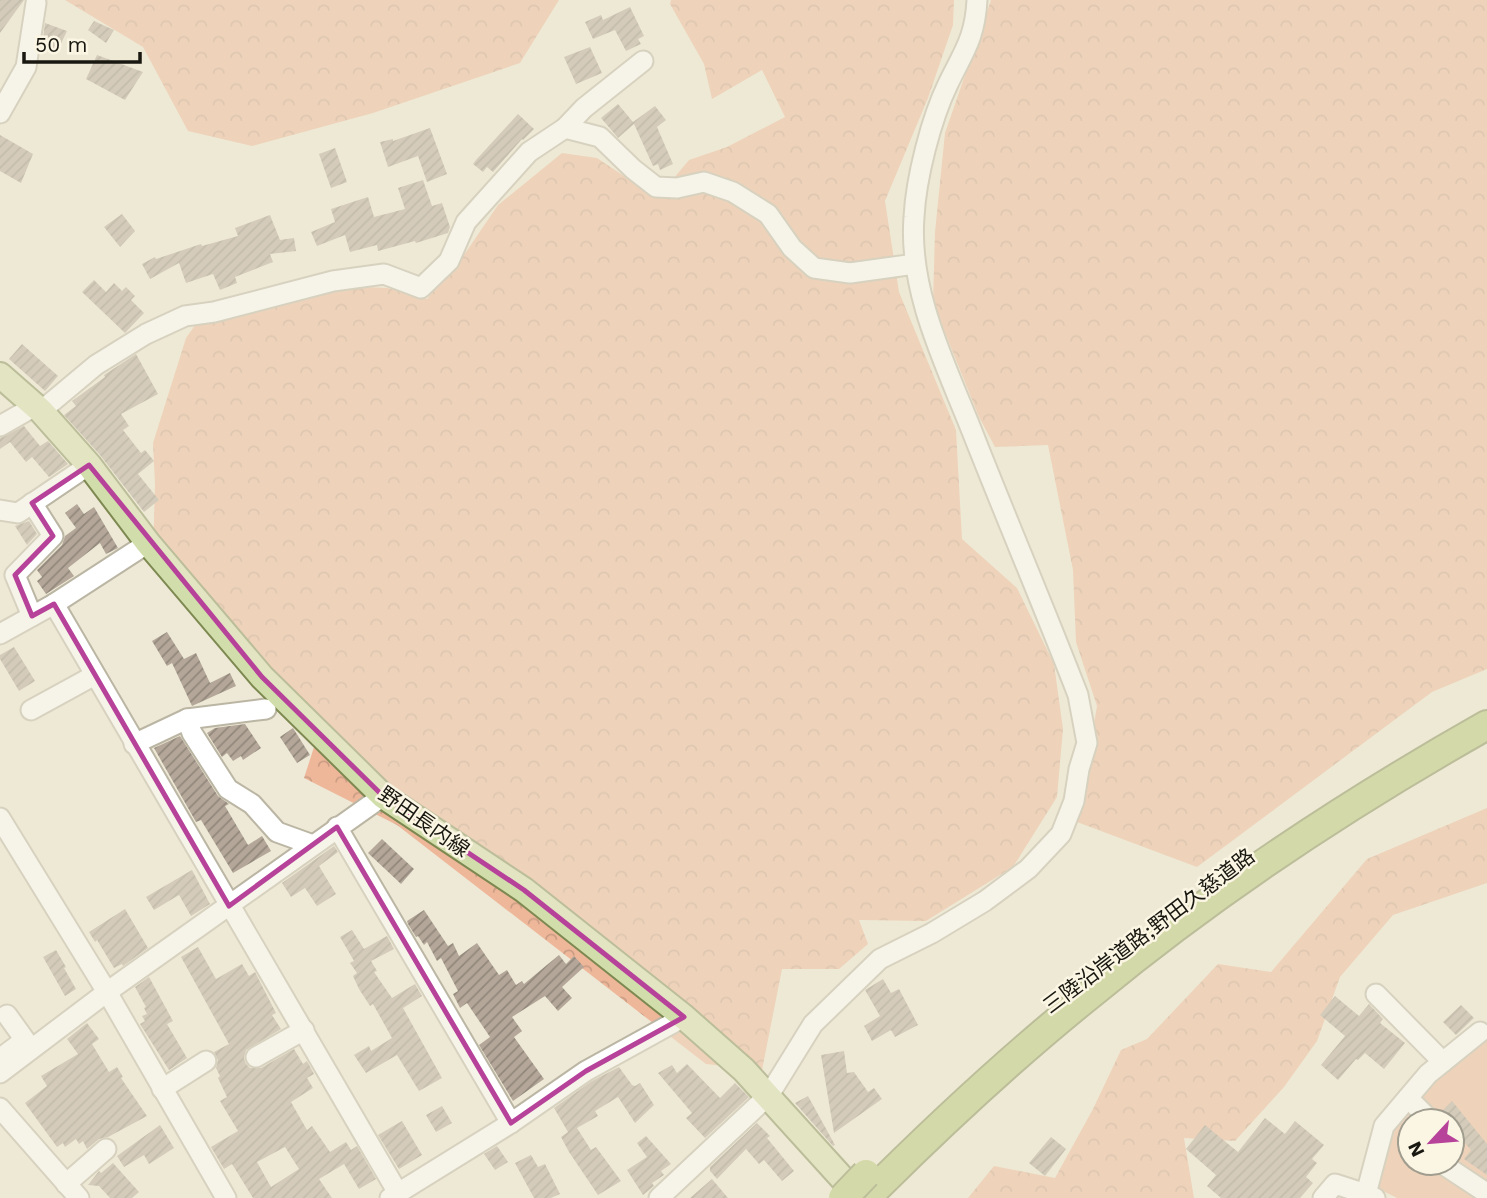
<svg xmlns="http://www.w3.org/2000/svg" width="1487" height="1198" font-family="'Work Sans','Noto Sans JP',sans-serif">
<defs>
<pattern id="forest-crowns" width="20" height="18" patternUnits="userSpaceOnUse" patternTransform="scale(1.75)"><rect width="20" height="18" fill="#eeb79a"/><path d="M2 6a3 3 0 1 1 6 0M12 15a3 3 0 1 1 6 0" fill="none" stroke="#cb9d84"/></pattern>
<pattern id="building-hatch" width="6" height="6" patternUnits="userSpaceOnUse" patternTransform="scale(1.75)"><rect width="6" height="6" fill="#b4a799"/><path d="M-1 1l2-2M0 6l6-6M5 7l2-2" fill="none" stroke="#91877b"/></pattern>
</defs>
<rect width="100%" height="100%" fill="#eee9d6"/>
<path fill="#eeb79a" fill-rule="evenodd" d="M 1487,1035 L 1487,1198 L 1397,1198 L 1375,1187 L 1395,1130 L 1441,1073 ZM 1410,1121 L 1452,1121 L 1452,1163 L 1410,1163 Z"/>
<g fill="url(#forest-crowns)">
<polygon points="65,0 559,0 520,63 373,113 252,146 188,131 143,47"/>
<polygon points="671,0 954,0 953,25 928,98 885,201 899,292 956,430 962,539 1017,588 1054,664 1063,729 1057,797 1013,867 926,921 859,920 868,944 839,969 782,969 762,1070 706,1064 397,825 304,778 315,744 153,557 155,484 153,443 186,338 205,311 299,284 388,288 427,299 466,252 498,205 562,153 597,158 657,198 689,160 727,147 785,117 762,70 712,99 704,64 670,4"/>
<polygon points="991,0 1487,0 1487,669 1432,692 1197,867 1077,822 1097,706 1076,642 1073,570 1048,445 995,447 979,417 933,303 935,232 945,133"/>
<polygon points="1487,808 1487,883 1393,915 1340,977 1317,1041 1284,1087 1235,1141 1184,1138 1194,1198 968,1198 994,1166 1055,1178 1093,1109 1121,1050 1147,1039 1218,964 1271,972 1367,859"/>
</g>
<g fill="url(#building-hatch)" fill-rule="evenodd">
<polygon points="0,0 24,0 0,33"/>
<polygon points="630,7 644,36 638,39 641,44 626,51 615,30 593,39 585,22 601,15 603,20"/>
<polygon points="94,21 114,30 106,43 88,30"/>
<polygon points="45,23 67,31 56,54 42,46"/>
<polygon points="590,47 602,73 576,84 564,57"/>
<polygon points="97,55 143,72 125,100 86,79"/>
<polygon points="618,104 633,122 655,106 666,120 657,127 673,164 660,170 658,164 653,166 634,124 618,138 613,132 601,118"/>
<polygon points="518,114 534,129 523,140 522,139 493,172 487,167 483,172 473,164 476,160"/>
<polygon points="430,128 447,174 427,182 418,156 388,167 380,142 393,139 393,141"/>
<polygon points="0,135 33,154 21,183 0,171"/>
<polygon points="335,148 347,182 331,188 319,154"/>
<polygon points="423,180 432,206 442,203 450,227 448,233 416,243 415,241 378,251 377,245 350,252 345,235 317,246 311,232 335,222 331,209 368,197 374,217 405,209 398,188"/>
<polygon points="122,214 135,231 120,247 104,227"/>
<polygon points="270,215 280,240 294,238 296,251 270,254 273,262 235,277 237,283 220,290 213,274 186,283 179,263 150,279 142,264 155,257 156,259 201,244 202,246 238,236 235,228"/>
<polygon points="94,280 106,292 114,283 122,291 126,287 135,296 131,300 144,313 125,333 82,292"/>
<polygon points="22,344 58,376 45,391 9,359"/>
<polygon points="136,354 158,394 121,414 129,426 123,430 141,453 145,450 154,461 138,474 159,500 144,512 100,455 64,415 76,406 72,401 105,377 104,375"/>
<polygon points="24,426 40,446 48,441 68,464 49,477 32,457 26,462 10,442 0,449 0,438"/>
<polygon points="77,504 84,514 94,507 118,548 106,554 100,543 68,568 74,576 46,594 37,581 42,577 37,570 62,545 65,536 76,528 65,513"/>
<polygon points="29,521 37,534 27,545 15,526"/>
<polygon points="167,632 184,659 196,653 210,683 230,673 236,686 192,706 172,663 167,666 152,641"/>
<polygon points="14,647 35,681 19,691 0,659 0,655"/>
<polygon points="245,724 261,748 243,760 241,756 233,761 227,753 222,757 207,733 215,728"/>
<polygon points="293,728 310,755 297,763 280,737"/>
<polygon points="180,736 218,796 229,804 225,806 248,845 262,836 271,851 233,873 201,820 196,822 154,748"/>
<polygon points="382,839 414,869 401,884 368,853"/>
<polygon points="334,846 338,852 319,866 336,894 317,906 305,888 291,897 282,883"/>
<polygon points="192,870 210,904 191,916 179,895 154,910 146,897"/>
<polygon points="125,909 148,948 123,966 122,964 114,968 97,940 95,942 89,932"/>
<polygon points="424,910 448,946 453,943 459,956 477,943 499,975 507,970 516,985 522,981 524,984 559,955 566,964 574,956 584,967 562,987 572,998 558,1011 545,996 512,1017 522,1031 514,1037 544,1079 513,1101 479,1045 490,1037 467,1003 460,1008 453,994 458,991 441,958 437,961 427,942 424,945 418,936 416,937 408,924 407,921"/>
<polygon points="352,930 364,949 387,936 394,949 371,961 377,971 374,972 392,998 415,984 422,996 403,1008 442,1078 419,1091 397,1055 366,1073 354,1055 369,1046 371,1051 392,1038 373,1004 370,1006 359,989 353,976 357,973 350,963 354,961 340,937"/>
<path d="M 198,947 L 216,979 L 242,964 L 249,976 L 255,972 L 276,1013 L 272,1015 L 281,1029 L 246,1050 L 244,1058 L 246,1064 L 250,1068 L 261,1068 L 294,1049 L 303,1064 L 307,1061 L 314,1074 L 307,1078 L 313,1088 L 291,1102 L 307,1130 L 312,1126 L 330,1152 L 346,1142 L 351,1150 L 357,1146 L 376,1179 L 359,1189 L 344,1164 L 319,1179 L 332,1198 L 253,1198 L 232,1164 L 224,1169 L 211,1147 L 238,1131 L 220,1101 L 227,1097 L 218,1078 L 220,1076 L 216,1068 L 218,1060 L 214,1052 L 229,1044 L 181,957 ZM 285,1147 L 299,1169 L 271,1187 L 257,1162 Z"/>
<polygon points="56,950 66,967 64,968 76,989 65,996 43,957"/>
<polygon points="149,977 173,1021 167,1024 187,1058 169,1070 140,1024 145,1021 142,1016 147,1014 144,1008 146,1007 135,987"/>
<polygon points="883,979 891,993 899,989 918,1025 895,1037 891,1030 872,1041 864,1026 880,1016 865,990"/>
<polygon points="1335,996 1359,1016 1369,1004 1383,1019 1380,1023 1405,1043 1384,1069 1365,1053 1358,1060 1356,1059 1338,1080 1321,1065 1345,1036 1320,1015"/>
<polygon points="1461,1005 1474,1018 1456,1035 1443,1022"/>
<polygon points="87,1023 99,1039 92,1044 109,1072 117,1067 123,1077 121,1078 147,1116 108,1137 99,1139 87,1149 83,1141 79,1144 76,1139 65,1147 63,1143 57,1147 25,1103 47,1086 41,1076 78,1054 67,1039"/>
<polygon points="844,1051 847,1073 854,1072 868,1092 874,1088 882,1099 834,1133 821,1055"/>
<polygon points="687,1064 720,1098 735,1083 749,1097 705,1138 686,1118 692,1113 658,1073 672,1065 677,1073"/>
<polygon points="619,1067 632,1085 635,1086 640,1083 654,1105 635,1123 618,1097 595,1111 598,1116 577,1128 591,1150 596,1147 621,1181 598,1195 569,1152 561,1137 568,1132 554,1108 592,1081"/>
<polygon points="808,1096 835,1145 833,1146 795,1103"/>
<polygon points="1452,1101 1487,1144 1487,1175 1464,1159 1471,1150 1452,1128 1452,1121 1446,1121 1440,1113"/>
<polygon points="442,1106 452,1123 436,1132 426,1115"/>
<polygon points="1265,1118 1285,1134 1295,1121 1324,1145 1312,1159 1317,1163 1306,1177 1313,1183 1300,1198 1221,1198 1207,1186 1216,1175 1186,1149 1205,1125 1238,1152"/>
<polygon points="402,1121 422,1155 399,1169 378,1135"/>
<polygon points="757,1123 770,1136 767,1138 794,1171 782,1181 764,1160 759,1164 746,1149 717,1179 710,1171 710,1167"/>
<polygon points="160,1125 174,1148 149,1164 144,1155 124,1167 117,1156"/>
<polygon points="646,1136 671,1164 661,1171 664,1175 652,1183 654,1186 643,1195 627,1170 647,1157 637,1143"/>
<polygon points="1051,1137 1066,1149 1045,1176 1029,1163"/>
<polygon points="497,1146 508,1162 495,1170 484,1154"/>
<polygon points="531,1155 538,1167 545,1164 560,1194 551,1198 534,1198 515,1163"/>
<polygon points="113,1163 139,1192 132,1198 110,1198 99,1186 88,1185 99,1171 101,1173"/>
<polygon points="712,1179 728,1198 690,1198"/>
</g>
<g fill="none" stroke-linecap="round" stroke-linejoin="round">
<defs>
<g id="minor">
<polyline points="0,113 26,67 36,3"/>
<polyline points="565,128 600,137 633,169 656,187 677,188 704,182 733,192 768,214 792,248 814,268 850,273 915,264"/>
<polyline points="41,411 96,365 146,334 185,316 214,312 333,281 384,274 421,288 449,261 466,222 529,152 565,128 584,108 643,61"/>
<polyline points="0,426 35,406"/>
<polyline points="0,510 18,513 89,465"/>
<polyline points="54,604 398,1193"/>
<polyline points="32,616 15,575 53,536 32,503"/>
<polyline points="0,634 54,604 148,543"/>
<polyline points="31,710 95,675"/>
<polyline points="187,719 192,733 228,789 252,804 277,832 313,845"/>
<polyline points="134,744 187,719 266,709"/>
<polyline points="0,818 107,992 226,1198"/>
<polyline points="337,827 511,1123"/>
<polyline points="1376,994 1443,1062"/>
<polyline points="6,1054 25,1040 7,1015"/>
<polyline points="256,1057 304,1030"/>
<polyline points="0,1073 107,992 383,796"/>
<polyline points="162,1089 206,1061"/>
<polyline points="1408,1098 1431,1121"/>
<polyline points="0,1108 79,1198"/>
<polyline points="1441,1163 1485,1192"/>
<polyline points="66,1184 106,1149"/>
<polyline points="390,1198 511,1123 586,1071 684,1017"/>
<path d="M 659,1198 L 769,1095 L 813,1024 L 880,959 L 932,933 L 985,901 L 1028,869 L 1061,834 L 1074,801 L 1079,769 L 1087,743 L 1078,695 C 1045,610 1009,525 975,439 C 948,369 908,294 914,217 C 916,178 931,119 948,84 C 964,51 975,38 977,0"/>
<polyline points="1323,1198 1335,1184 1366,1194"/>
<polyline points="1375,1198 1366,1194 1384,1126 1428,1074 1480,1032"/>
</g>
<polyline id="major" points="0,375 41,411 89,465 148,543 262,677 383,796 524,890 684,1017 744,1070 851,1188 857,1198"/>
<path id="highway" d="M 866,1198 C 938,1126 1013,1056 1093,992 C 1215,891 1349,803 1487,725"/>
</defs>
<use href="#minor" stroke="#bbb6a4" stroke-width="23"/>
<use href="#major" stroke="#7d8951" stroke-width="28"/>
<use href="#highway" stroke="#7d8951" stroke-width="32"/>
<use href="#minor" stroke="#fff" stroke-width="19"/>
<use href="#major" stroke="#d2ddac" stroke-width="24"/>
<use href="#highway" stroke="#b4c674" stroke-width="28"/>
<defs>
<polyline id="highway-bridge" points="843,1198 866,1174"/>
</defs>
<use href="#highway-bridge" stroke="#7d8951" stroke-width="32" stroke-linecap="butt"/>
<use href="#highway-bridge" stroke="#b4c674" stroke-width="28"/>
</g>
<path d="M0 0H1487V1198H0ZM 89,465 L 262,677 L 383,796 L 524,890 L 684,1017 L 586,1071 L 511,1123 L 337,827 L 229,906 L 54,604 L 32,616 L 15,575 L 53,536 L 32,503 Z" fill="#eee9d6" fill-opacity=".55" fill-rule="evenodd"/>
<path fill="none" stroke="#b7429a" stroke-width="5" stroke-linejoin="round" d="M 89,465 L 262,677 L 383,796 L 524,890 L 684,1017 L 586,1071 L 511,1123 L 337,827 L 229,906 L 54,604 L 32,616 L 15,575 L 53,536 L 32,503 Z"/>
<g text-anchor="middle" stroke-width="5" stroke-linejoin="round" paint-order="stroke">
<g font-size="21" fill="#181710" stroke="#fbf6e4">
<text transform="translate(424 822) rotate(35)" y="7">野田長内線</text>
<text transform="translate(1149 931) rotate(-37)" y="7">三陸沿岸道路;野田久慈道路</text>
</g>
</g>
<g transform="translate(1431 1142) rotate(244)"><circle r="33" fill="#fbf6e4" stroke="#a09d8f" stroke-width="2"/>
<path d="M0-5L12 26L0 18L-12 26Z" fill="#b7429a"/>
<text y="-10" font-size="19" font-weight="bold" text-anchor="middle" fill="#181710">N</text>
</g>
<path d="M24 52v10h116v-10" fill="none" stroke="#181710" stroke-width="3.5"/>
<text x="35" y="52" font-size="21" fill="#181710" stroke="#fbf6e4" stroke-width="5" paint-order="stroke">50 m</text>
</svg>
